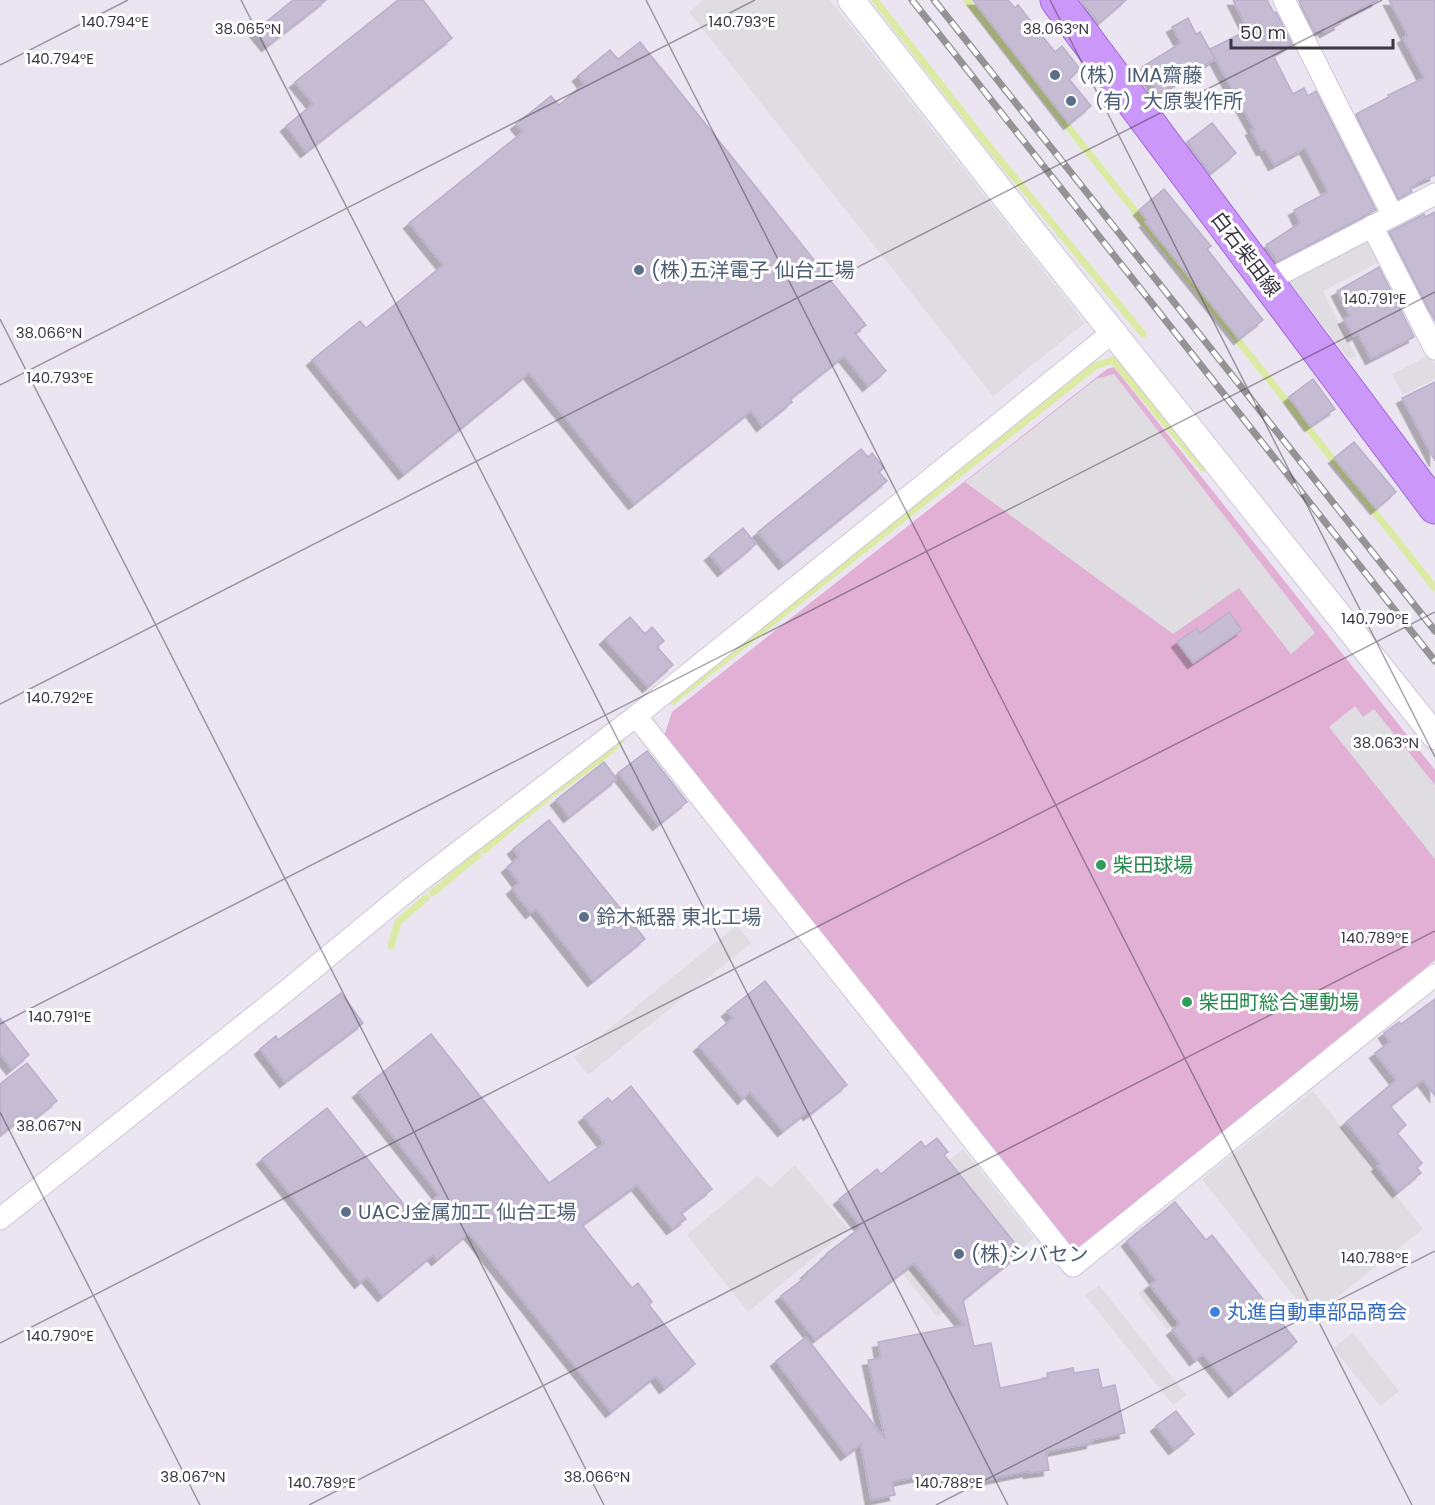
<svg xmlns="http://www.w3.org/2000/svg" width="1435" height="1505" font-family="Poppins,'Noto Sans JP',sans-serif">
<defs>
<filter id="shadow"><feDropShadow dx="-5.5" dy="5.5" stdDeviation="0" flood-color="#0004"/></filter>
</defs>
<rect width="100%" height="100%" fill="#ebe5f1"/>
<polygon fill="#e3b0d5" points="1114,367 1435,770 1435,960 1073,1253 664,736 672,712 1107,369"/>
<g fill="#dfdde2">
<polygon points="704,0 830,0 1085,323 993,396 689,12"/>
<polygon points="1369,237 1381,261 1323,291 1356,356 1349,359 1288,281"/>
<polygon points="1430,355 1435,365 1435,379 1403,395 1392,374"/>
<polygon points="1114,374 1315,633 1291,654 1239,588 1173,634 965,482 1096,379"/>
<polygon points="1355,706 1363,717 1374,709 1435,785 1435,859 1329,727"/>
<polygon points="737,925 751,943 588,1075 574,1057"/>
<polygon points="1313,1091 1423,1229 1311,1318 1202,1179"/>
<polygon points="963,1149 1034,1238 1021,1249 956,1169 882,1228 947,1310 937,1317 866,1227"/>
<polygon points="795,1165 848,1229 748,1312 687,1235 758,1175 770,1188"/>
<polygon points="1099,1285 1186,1395 1173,1405 1085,1295"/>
<polygon points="1148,1285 1177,1323 1167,1330 1138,1293"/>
<polygon points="1353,1333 1399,1391 1380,1406 1333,1348"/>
</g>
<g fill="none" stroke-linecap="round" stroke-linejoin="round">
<g stroke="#dbeba4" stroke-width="7">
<polyline points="875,0 991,149 1143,334"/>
<polyline points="967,0 1435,588"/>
<polyline points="673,701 1095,366 1113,360 1203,468"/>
<polyline points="484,850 549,796 603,757 621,740"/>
<polyline points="444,883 478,855"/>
<polyline points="432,893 440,887"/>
<polyline points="391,946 398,922 426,898"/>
</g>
</g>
<g fill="#c5bbd2" stroke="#bbafcc" stroke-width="1.5" filter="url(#shadow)">
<polygon points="293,0 326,0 267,46 255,31"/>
<polygon points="398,0 423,0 452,38 306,152 286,126 313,104 295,82"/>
<polygon points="973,0 1008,0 1015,8 1018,5 1055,52 1062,46 1080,69 1069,79 1091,106 1069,124"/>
<polygon points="1080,0 1126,0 1099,23"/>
<polygon points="1233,0 1267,0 1274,13 1276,12 1292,44 1273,55 1293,94 1304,88 1308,96 1316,91 1376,210 1277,262 1266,245 1300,223 1294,210 1328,192 1305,148 1274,165 1265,149 1262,150 1251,130 1254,129 1210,49 1248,30"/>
<polygon points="1300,0 1378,0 1338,21 1340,24 1325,32 1323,29 1315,33 1299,1"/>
<polygon points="1389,0 1435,0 1435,175 1419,182 1410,188 1412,192 1398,199 1356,114 1389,97 1388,95 1424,78 1403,38 1407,35"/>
<polygon points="1188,18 1196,34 1200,32 1215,59 1159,94 1142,67 1181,43 1172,27"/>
<polygon points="640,42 866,325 855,333 886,371 868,386 844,356 790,399 792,402 762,426 751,411 634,504 529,373 404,474 312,360 360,321 366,328 443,265 409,223 523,132 516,124 551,96 559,105 584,84 578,76 610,50 618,59"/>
<polygon points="1212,123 1236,153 1210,174 1187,142"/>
<polygon points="1164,189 1211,246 1207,249 1263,320 1239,339 1145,222 1147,220 1139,210"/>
<polygon points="1435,212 1435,321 1389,232 1424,214 1425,217"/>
<polygon points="1379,267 1414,337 1371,359 1358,334 1353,336 1344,319 1350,316 1337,291"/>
<polygon points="1313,379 1335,409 1310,426 1289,397"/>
<polygon points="1435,382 1435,461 1402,398"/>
<polygon points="1354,442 1396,492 1376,509 1334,458"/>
<polygon points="861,449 868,457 872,453 884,468 879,472 887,481 784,564 758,532"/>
<polygon points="743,528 756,544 723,571 710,555"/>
<polygon points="1229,612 1242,630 1193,663 1177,642 1197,628 1200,633"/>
<polygon points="630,617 645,634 652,627 664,641 657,647 673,665 648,687 605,639"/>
<polygon points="647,751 687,802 658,825 618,773"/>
<polygon points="604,762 617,779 569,817 556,800"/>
<polygon points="549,820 645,939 593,981 536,909 531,913 512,889 519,883 507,867 519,857 513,849"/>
<polygon points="765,981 847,1085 809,1115 807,1112 783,1131 750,1092 743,1099 699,1046 733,1018 727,1011"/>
<polygon points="341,993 363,1023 285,1082 260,1049 276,1036 278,1040"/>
<polygon points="1435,999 1435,1096 1423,1080 1390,1106 1406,1125 1397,1133 1422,1163 1417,1168 1421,1173 1398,1192 1377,1166 1380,1164 1346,1122 1396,1080 1375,1053 1390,1042 1384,1033 1399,1022 1401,1024"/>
<polygon points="0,1018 29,1055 12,1069 0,1054"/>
<polygon points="431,1034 549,1183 604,1143 584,1117 608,1098 612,1102 631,1086 712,1189 681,1213 686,1219 672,1229 637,1185 582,1225 632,1288 638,1283 652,1302 649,1305 695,1364 665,1388 656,1376 611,1412 469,1233 437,1260 433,1255 383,1296 367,1277 360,1283 262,1159 327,1108 413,1216 439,1195 358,1092"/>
<polygon points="27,1063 57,1101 27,1125 22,1118 0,1135 0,1084"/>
<polygon points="937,1138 948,1152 944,1155 1022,1252 963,1300 974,1346 991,1343 1000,1388 1048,1378 1047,1373 1073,1368 1074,1373 1098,1369 1102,1388 1115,1385 1125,1433 1091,1440 1092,1443 1046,1452 1049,1470 1029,1473 1029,1471 970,1483 968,1474 927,1483 925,1475 892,1482 895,1495 871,1500 861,1444 846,1455 776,1361 806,1337 885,1439 868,1360 881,1358 878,1342 964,1325 914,1263 815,1340 781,1296 808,1275 806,1273 827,1255 826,1254 861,1227 839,1199 877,1169 881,1174 921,1141 925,1147"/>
<polygon points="1175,1202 1206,1240 1212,1235 1297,1342 1234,1392 1203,1354 1195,1360 1172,1330 1180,1324 1150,1285 1156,1280 1127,1241"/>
<polygon points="1176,1411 1194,1434 1174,1449 1156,1426"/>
</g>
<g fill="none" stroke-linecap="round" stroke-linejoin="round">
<defs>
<g id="minor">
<polyline points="1284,0 1393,216"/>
<polyline points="1372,226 1435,349"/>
<polyline points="1267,281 1435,194"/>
<polyline points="636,716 1073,1266 1435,975"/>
<polyline points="0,1219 285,992 411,888 636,716 1113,332"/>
</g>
<polyline id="tertiary" points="851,0 1028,226 1435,736"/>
<polyline id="primary" points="1057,0 1435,507"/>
</defs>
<use href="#minor" stroke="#cfc5da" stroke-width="23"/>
<use href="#tertiary" stroke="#cfc5da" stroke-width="28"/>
<use href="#primary" stroke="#a469db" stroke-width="35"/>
<use href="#minor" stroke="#fff" stroke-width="21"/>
<use href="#tertiary" stroke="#fff" stroke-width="26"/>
<use href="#primary" stroke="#cb97f8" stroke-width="33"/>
<defs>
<g id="rail">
<polyline points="912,0 1435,661"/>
<polyline points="934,0 1435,631"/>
</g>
</defs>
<use href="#rail" stroke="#949494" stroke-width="7"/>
<use href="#rail" stroke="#fff" stroke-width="4.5" stroke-dasharray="14" stroke-linecap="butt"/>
</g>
<path fill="none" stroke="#3b3543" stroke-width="1.5" stroke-opacity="0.45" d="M 241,0 L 1008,1505M 646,0 L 1412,1505M 1050,0 L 1435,757M 0,65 L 128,0M 0,319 L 604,1505M 0,385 L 755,0M 0,704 L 1382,0M 0,1024 L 1435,292M 0,1112 L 200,1505M 0,1343 L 1435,612M 309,1505 L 1435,931M 936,1505 L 1435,1251"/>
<g fill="#5c6f8a" stroke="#fff" stroke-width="2">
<circle cx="1055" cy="75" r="6"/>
<circle cx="1071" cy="101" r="6"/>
<circle cx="639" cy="270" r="6"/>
<circle cx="584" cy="917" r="6"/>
<circle cx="346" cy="1212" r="6"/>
<circle cx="959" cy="1254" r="6"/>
</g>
<g fill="#2e9e5b" stroke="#fff" stroke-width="2">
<circle cx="1101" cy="865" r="6"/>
<circle cx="1187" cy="1002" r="6"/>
</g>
<circle fill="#3f7fe0" stroke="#fff" stroke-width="2" cx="1215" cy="1312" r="6"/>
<g text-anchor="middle" stroke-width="6" stroke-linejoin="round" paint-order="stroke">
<g font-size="20" fill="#4e5e75" stroke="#fff" text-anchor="start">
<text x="1067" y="82">（株）IMA齋藤</text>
<text x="1083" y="108">（有）大原製作所</text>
<text x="651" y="277">(株)五洋電子 仙台工場</text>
<text x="596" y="924">鈴木紙器 東北工場</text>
<text x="358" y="1219">UACJ金属加工 仙台工場</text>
<text x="971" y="1261">(株)シバセン</text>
</g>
<g font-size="20" fill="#3b3543" stroke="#fff">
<text transform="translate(1246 254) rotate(53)" y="7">白石柴田線</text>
</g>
<g font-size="20" fill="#27864d" stroke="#fff" text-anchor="start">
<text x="1113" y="872">柴田球場</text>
<text x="1199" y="1009">柴田町総合運動場</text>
</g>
<g font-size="20" fill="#366cbe" stroke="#fff" text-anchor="start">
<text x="1227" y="1319">丸進自動車部品商会</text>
</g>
</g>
<g font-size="15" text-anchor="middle" fill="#3b3543" stroke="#fff" stroke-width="6" stroke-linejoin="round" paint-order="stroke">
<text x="742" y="27">140.793°E</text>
<text x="115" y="27">140.794°E</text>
<text x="248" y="34">38.065°N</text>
<text x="1056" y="34">38.063°N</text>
<text x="60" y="64">140.794°E</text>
<text x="1375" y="304">140.791°E</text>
<text x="49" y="338">38.066°N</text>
<text x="60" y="383">140.793°E</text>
<text x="1375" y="624">140.790°E</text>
<text x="60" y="703">140.792°E</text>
<text x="1386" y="748">38.063°N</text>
<text x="1375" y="943">140.789°E</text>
<text x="60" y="1022">140.791°E</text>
<text x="49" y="1131">38.067°N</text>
<text x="1375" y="1263">140.788°E</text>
<text x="60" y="1341">140.790°E</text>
<text x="193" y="1482">38.067°N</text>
<text x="597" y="1482">38.066°N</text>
<text x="322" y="1488">140.789°E</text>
<text x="949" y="1488">140.788°E</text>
</g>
<path d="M1231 39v9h162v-9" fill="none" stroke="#3b3543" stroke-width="3"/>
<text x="1240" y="39" font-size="18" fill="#3b3543" stroke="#ffffff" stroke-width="4.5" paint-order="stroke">50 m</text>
</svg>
